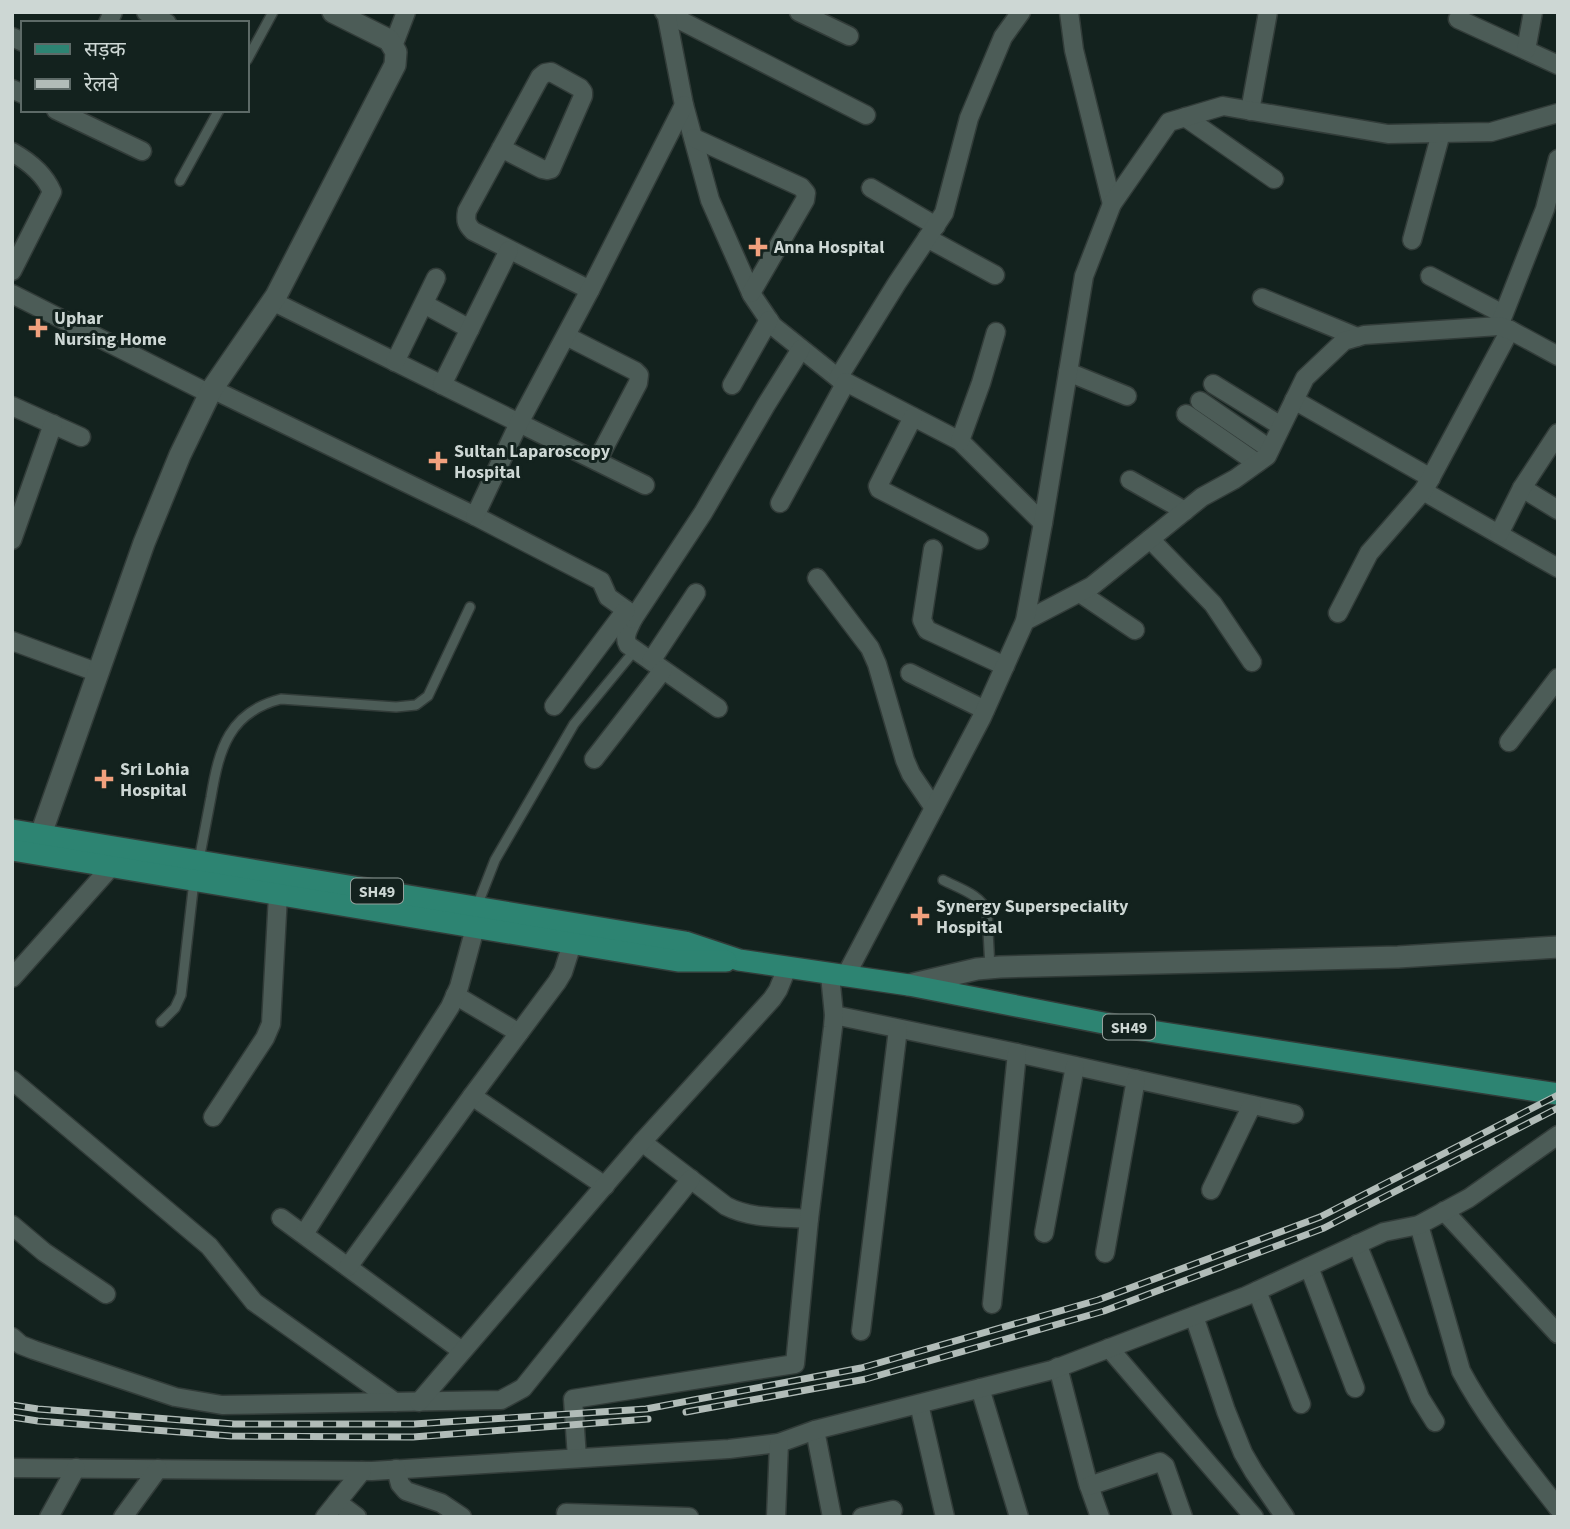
<svg xmlns="http://www.w3.org/2000/svg" width="1570" height="1529" font-family="'Source Sans 3','Noto Sans Devanagari',sans-serif">
<rect width="100%" height="100%" fill="#13221e"/>
<g fill="none" stroke-linecap="round" stroke-linejoin="round">
<defs>
<g id="lane">
<polyline points="247,60 273,12"/>
<polyline points="180,181 219,110"/>
<path d="M 199,860 C 203,839 207,818 211,797 C 219,749 229,712 281,699 L 396,707 L 416,705 L 428,696 L 470,607"/>
<path d="M 943,880 C 958,888 982,895 987,912 L 990,968"/>
<polyline points="477,906 495,860 574,724 635,650"/>
<polyline points="161,1022 175,1008 181,995 194,881"/>
</g>
<g id="street">
<polyline points="146,12 167,23"/>
<polyline points="664,12 866,115"/>
<polyline points="666,12 684,105 710,200 752,295 773,326 838,378 960,441 1043,523"/>
<polyline points="799,12 849,36"/>
<polyline points="1069,12 1074,50 1112,204"/>
<polyline points="1458,19 1558,65"/>
<polyline points="108,23 113,12"/>
<polyline points="12,37 23,42"/>
<polyline points="393,46 406,12"/>
<polyline points="1526,50 1533,12"/>
<polyline points="12,89 23,94"/>
<polyline points="56,110 142,151"/>
<polyline points="1250,111 1268,12"/>
<polyline points="1185,117 1274,179"/>
<polyline points="694,138 801,187 806,193 805,200 751,293"/>
<path d="M 501,148 L 542,169 L 547,170 L 551,169 L 583,96 L 583,92 L 580,88 L 551,72 L 545,73 L 540,77 L 467,211 C 465,221 467,225 473,231 L 590,290"/>
<path d="M 12,152 C 28,161 45,175 52,192 L 12,271"/>
<polyline points="871,188 936,226"/>
<polyline points="927,238 995,275"/>
<polyline points="1412,240 1441,133"/>
<polyline points="1430,276 1503,314"/>
<polyline points="12,294 210,394"/>
<polyline points="1262,298 1357,337"/>
<polyline points="272,301 645,485"/>
<polyline points="424,304 470,329"/>
<polyline points="1499,326 1545,209 1558,159"/>
<polyline points="566,336 635,371 639,375 638,383 597,461"/>
<polyline points="395,362 436,278"/>
<polyline points="1068,372 1127,396"/>
<polyline points="838,378 897,283 944,213 969,118 1003,37 1021,12"/>
<polyline points="1213,384 1281,426"/>
<polyline points="442,385 509,250"/>
<polyline points="732,385 769,320"/>
<path d="M 212,389 L 475,516 L 601,581 L 608,597 L 629,612 L 633,619 C 629,628 623,636 628,645 L 718,708"/>
<polyline points="1294,400 1431,478"/>
<polyline points="1200,401 1270,449"/>
<polyline points="12,406 81,437"/>
<polyline points="1186,414 1257,463"/>
<polyline points="913,417 878,486 879,489 979,540"/>
<polyline points="960,441 981,383 996,332"/>
<polyline points="1130,480 1185,511"/>
<polyline points="1522,488 1558,510"/>
<polyline points="1423,491 1558,568"/>
<polyline points="780,503 846,382"/>
<polyline points="475,516 519,423 590,290 684,105"/>
<polyline points="1499,534 1522,488 1558,433"/>
<polyline points="1150,539 1213,604 1252,662"/>
<polyline points="12,540 53,424"/>
<polyline points="933,549 922,620 927,630 1005,666"/>
<polyline points="817,578 870,648 877,664 905,760 911,774 934,808"/>
<polyline points="1080,593 1135,630"/>
<polyline points="1338,613 1369,553 1423,491 1429,481 1510,330"/>
<polyline points="633,619 703,513 766,405 801,349"/>
<polyline points="1025,621 1092,586 1202,497 1235,479 1267,456 1305,378 1344,341 1364,335 1499,326 1510,330 1558,356"/>
<polyline points="12,641 99,673"/>
<polyline points="651,661 696,593"/>
<polyline points="910,673 985,710"/>
<polyline points="554,706 626,610"/>
<polyline points="1509,742 1558,678"/>
<polyline points="594,759 663,670"/>
<polyline points="845,977 982,717 1025,621 1043,523 1084,276 1112,204 1169,122 1223,106 1388,134 1491,132 1558,113"/>
<polyline points="12,978 111,867"/>
<polyline points="455,995 519,1033"/>
<polyline points="834,1015 1017,1053 1294,1114"/>
<polyline points="12,1080 209,1246 254,1302 395,1402"/>
<polyline points="472,1096 605,1186"/>
<polyline points="213,1117 265,1038 271,1024 278,895"/>
<path d="M 642,1142 L 726,1206 C 751,1219 781,1217 809,1219"/>
<polyline points="1211,1190 1252,1105"/>
<polyline points="1444,1211 1558,1334"/>
<polyline points="281,1218 462,1351"/>
<polyline points="12,1225 44,1252 106,1294"/>
<path d="M 1419,1225 L 1461,1371 C 1487,1420 1524,1464 1558,1508"/>
<polyline points="1044,1233 1075,1066"/>
<polyline points="304,1234 450,1007 459,987 475,928"/>
<polyline points="1357,1244 1420,1398 1435,1422"/>
<polyline points="1105,1253 1136,1079"/>
<polyline points="348,1267 472,1096 557,982 563,972 572,944"/>
<polyline points="1309,1267 1355,1388"/>
<polyline points="1257,1291 1301,1404"/>
<polyline points="992,1304 1017,1053"/>
<polyline points="1194,1316 1226,1411 1243,1453 1254,1472 1285,1517"/>
<polyline points="861,1331 898,1029"/>
<polyline points="12,1337 21,1345 34,1350 175,1397 222,1405 501,1400 523,1388 691,1179"/>
<polyline points="1109,1348 1254,1517"/>
<polyline points="1058,1367 1088,1483 1100,1517"/>
<polyline points="980,1388 1019,1517"/>
<polyline points="419,1402 642,1142 772,999 778,990 787,968"/>
<polyline points="919,1404 945,1517"/>
<polyline points="815,1430 832,1517"/>
<polyline points="577,1458 573,1399 795,1364 809,1219 833,1027 834,1015 830,975"/>
<polyline points="12,1468 372,1471 729,1449 779,1443 815,1430 1052,1370 1246,1296 1384,1232 1419,1225 1469,1198 1558,1135"/>
<polyline points="396,1469 400,1484 406,1491 441,1503 462,1517"/>
<polyline points="1089,1486 1160,1462 1165,1466 1183,1517"/>
<polyline points="337,1502 357,1517"/>
<polyline points="566,1513 689,1517"/>
<polyline points="49,1517 76,1468"/>
<polyline points="123,1517 158,1469"/>
<polyline points="325,1517 362,1471"/>
<polyline points="776,1517 779,1443"/>
<polyline points="862,1517 893,1510"/>
</g>
<g id="secondary">
<polyline points="35,851 144,543 180,455 212,389 276,296 395,65 396,52 389,40 333,12"/>
<polyline points="909,985 977,969 1000,967 1398,957 1558,947"/>
</g>
<g id="primary">
<polyline points="12,830 685,942 739,960 909,985 1124,1027 1558,1094"/>
<polyline points="12,850 678,961 726,961"/>
</g>
</defs>
<use href="#lane" stroke="#323c39" stroke-width="12"/>
<use href="#street" stroke="#323c39" stroke-width="21"/>
<use href="#secondary" stroke="#323c39" stroke-width="24"/>
<use href="#primary" stroke="#323c39" stroke-width="24"/>
<use href="#lane" stroke="#4c5c57" stroke-width="9"/>
<use href="#street" stroke="#4c5c57" stroke-width="18"/>
<use href="#secondary" stroke="#4c5c57" stroke-width="21"/>
<use href="#primary" stroke="#2d8472" stroke-width="21"/>
<defs>
<g id="rail">
<polyline points="12,1405 38,1409 234,1424 414,1424 646,1409 861,1368 1098,1300 1320,1217 1558,1095"/>
<polyline points="686,1412 866,1379 1104,1311 1324,1228 1558,1108"/>
<polyline points="12,1417 38,1421 231,1436 413,1437 648,1419"/>
</g>
</defs>
<use href="#rail" stroke="#b1bcb8" stroke-width="7"/>
<use href="#rail" stroke="#13221e" stroke-width="4.5" stroke-dasharray="13" stroke-linecap="butt"/>
</g>
<g fill="#f2a17e" stroke="#13221e" stroke-width="2.5">
<path d="M754.5 236.5h7v7h7v7h-7v7h-7v-7h-7v-7h7z"/>
<path d="M34.5 317.5h7v7h7v7h-7v7h-7v-7h-7v-7h7z"/>
<path d="M434.5 450.5h7v7h7v7h-7v7h-7v-7h-7v-7h7z"/>
<path d="M100.5 768.5h7v7h7v7h-7v7h-7v-7h-7v-7h7z"/>
<path d="M916.5 905.5h7v7h7v7h-7v7h-7v-7h-7v-7h7z"/>
</g>
<g text-anchor="middle" stroke-width="6" stroke-linejoin="round" paint-order="stroke">
<g fill="#13221e" stroke="#95a19d" stroke-width="2">
<rect x="351" y="878.5" width="52" height="25" rx="5"/>
<rect x="1103" y="1014.5" width="52" height="25" rx="5"/>
</g>
<g font-size="16" font-weight="bold" fill="#cdd7d4">
<text x="377" y="897">SH49</text>
<text x="1129" y="1033">SH49</text>
</g>
<g font-size="18" font-weight="bold" fill="#cdd7d4" stroke="#13221e" text-anchor="start">
<text x="774" y="253">Anna Hospital</text>
<text x="54" y="324">Uphar<tspan x="54" dy="21">Nursing Home</tspan></text>
<text x="454" y="457">Sultan Laparoscopy<tspan x="454" dy="21">Hospital</tspan></text>
<text x="120" y="775">Sri Lohia<tspan x="120" dy="21">Hospital</tspan></text>
<text x="936" y="912">Synergy Superspeciality<tspan x="936" dy="21">Hospital</tspan></text>
</g>
</g>
<rect width="1570" height="1529" fill="none" stroke="#cdd7d4" stroke-width="28"/>
<rect x="21" y="21" width="228" height="91" fill="#13221e" stroke="#5d6a67" stroke-width="2"/>
<rect x="35" y="44" width="35" height="10" fill="#2d8472" stroke="#5d6a67" stroke-width="2"/>
<text x="84" y="56" font-size="21" fill="#cdd7d4">सड़क</text>
<rect x="35" y="79" width="35" height="10" fill="#b1bcb8" stroke="#5d6a67" stroke-width="2"/>
<text x="84" y="91" font-size="21" fill="#cdd7d4">रेलवे</text>
</svg>
